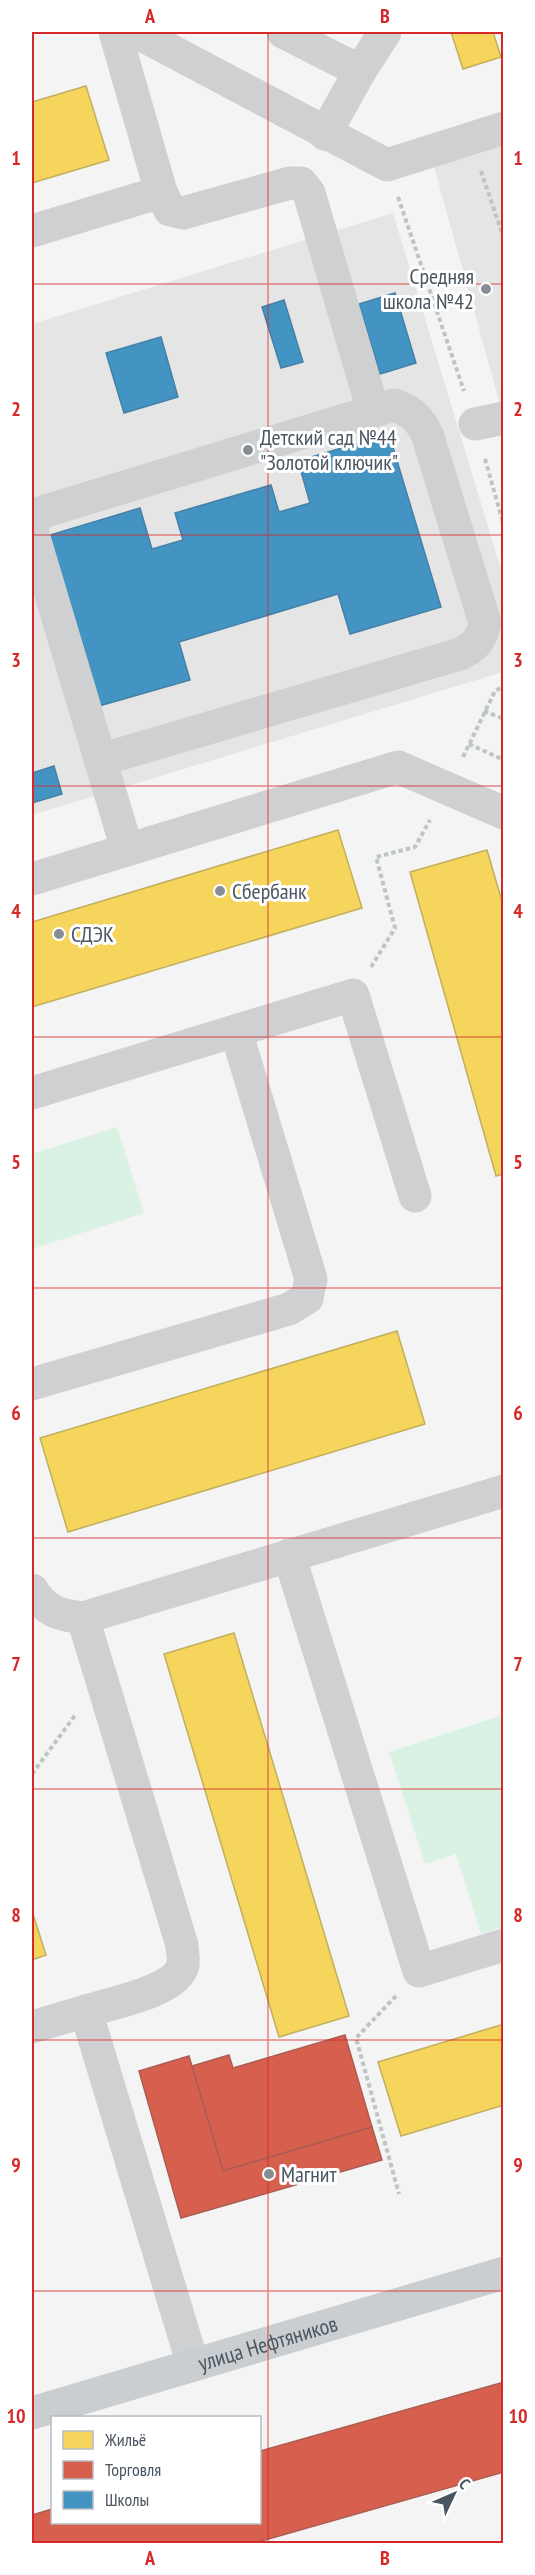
<svg xmlns="http://www.w3.org/2000/svg" width="535" height="2575" font-family="'PT Sans Narrow',sans-serif">
<rect width="100%" height="100%" fill="#f4f4f4"/>
<g fill="#e6e5e6">
<polygon points="503,142 503,415 433,163"/>
<polygon points="393,213 503,576 503,672 32,815 32,324"/>
</g>
<g fill="#d9f2e3">
<polygon points="117,1127 144,1213 32,1249 32,1154"/>
<polygon points="503,1715 503,1927 481,1934 456,1854 425,1864 389,1752"/>
</g>
<g fill="#f6d55c" stroke="#c2af5e" stroke-width="1.5">
<polygon points="451,32 493,32 501,57 463,69"/>
<polygon points="86,86 109,160 32,183 32,102"/>
<polygon points="338,830 362,908 32,1007 32,922"/>
<polygon points="487,850 504,908 504,1174 496,1176 410,872"/>
<polygon points="397,1331 425,1424 68,1532 40,1438"/>
<polygon points="234,1633 349,2016 279,2037 164,1654"/>
<polygon points="32,1911 46,1955 32,1960"/>
<polygon points="504,2024 504,2105 401,2136 378,2062"/>
</g>
<g fill="#d6604d" stroke="#ac5d53" stroke-width="1.5">
<polygon points="345,2035 372,2127 223,2171 192,2066 229,2055 233,2068"/>
<polygon points="189,2056 223,2171 372,2127 382,2160 181,2218 139,2071"/>
<polygon points="504,2382 504,2472 251,2544 32,2544 32,2515 52,2509 52,2522 260,2522 260,2451"/>
</g>
<g fill="#4393c3" stroke="#4581a6" stroke-width="1.5">
<polygon points="395,293 416,363 380,374 359,304"/>
<polygon points="284,300 303,362 281,368 262,307"/>
<polygon points="161,337 178,397 124,413 106,353"/>
<polygon points="389,434 441,607 350,634 338,594 179,642 190,680 99,706 47,536 140,508 152,549 183,540 175,513 271,485 279,512 310,503 298,461"/>
<polygon points="54,766 62,794 32,803 32,773"/>
</g>
<g fill="none" stroke-linecap="round" stroke-linejoin="round">
<g stroke="#bcc7c4" stroke-width="4" stroke-dasharray="4.5 3" stroke-linecap="butt">
<polyline points="481,171 504,239"/>
<polyline points="398,197 464,391"/>
<polyline points="485,459 504,526"/>
<polyline points="484,711 504,719"/>
<polyline points="469,744 504,760"/>
<polyline points="463,757 495,691 504,686"/>
<polyline points="371,967 395,928 376,857 415,847 430,820"/>
<polyline points="32,1774 76,1714"/>
<polyline points="396,1996 356,2038 399,2194"/>
</g>
<g stroke="#ced0d2" stroke-width="33">
<polyline points="136,32 387,165 504,128"/>
<polyline points="283,32 360,71"/>
<polyline points="325,134 360,71 385,32"/>
<polyline points="161,192 170,210 183,213 290,183 301,183 309,193 373,410"/>
<polyline points="32,231 161,192 115,32"/>
<polyline points="475,424 504,418"/>
<path d="M 100,760 L 460,654 C 475,647 481,640 485,623 L 428,437 C 420,419 413,412 394,405 L 39,513 L 34,521 L 32,531 L 127,849"/>
<polyline points="32,879 398,767 504,813"/>
<polyline points="32,1093 353,995 415,1196"/>
<polyline points="32,1384 289,1309 307,1298 311,1279 236,1031"/>
<polyline points="289,1555 419,1971 504,1945"/>
<path d="M 32,1590 C 45,1611 59,1615 83,1618"/>
<polyline points="32,2027 86,2011"/>
<path d="M 193,2365 L 86,2011 C 111,2003 176,1992 183,1965 C 184,1959 182,1951 182,1945 L 83,1618 L 504,1491"/>
</g>
<path stroke="#caced1" stroke-width="33" id="s1" d="M 32,2413 L 504,2273"/>
</g>
<path fill="none" stroke="#d62828" stroke-width="1.5" stroke-opacity="0.55" d="M 268,32 L 268,2544M 32,284 L 504,284M 32,535 L 504,535M 32,786 L 504,786M 32,1037 L 504,1037M 32,1288 L 504,1288M 32,1538 L 504,1538M 32,1789 L 504,1789M 32,2040 L 504,2040M 32,2291 L 504,2291"/>
<g fill="#868d94" stroke="#fff" stroke-width="2">
<circle cx="486" cy="289" r="6"/>
<circle cx="248" cy="450" r="6"/>
<circle cx="220" cy="891" r="6"/>
<circle cx="59" cy="934" r="6"/>
<circle cx="269" cy="2174" r="6"/>
</g>
<g text-anchor="middle" stroke-width="6" stroke-linejoin="round" paint-order="stroke">
<g font-size="22" fill="#4a5661" stroke="#fff" text-anchor="start">
<text x="474" y="284" text-anchor="end">Средняя<tspan x="474" dy="25">школа №42</tspan></text>
<text x="260" y="445">Детский сад №44<tspan x="260" dy="25">"Золотой ключик"</tspan></text>
<text x="232" y="899">Сбербанк</text>
<text x="71" y="942">СДЭК</text>
<text x="281" y="2182">Магнит</text>
</g>
<g font-size="22" fill="#4a5661" stroke="#fff">
<text dy="8" stroke="none"><textPath href="#s1" startOffset="246">улица Нефтяников</textPath></text>
</g>
</g>
<rect width="535" height="2575" fill="none" stroke="#ffffff" stroke-width="66"/>
<rect x="51" y="2416" width="210" height="108" fill="#ffffff" stroke="#b7bbc0" stroke-width="1.5"/>
<rect x="63" y="2431" width="30" height="18" fill="#f6d55c" stroke="#b7bbc0" stroke-width="1.5"/>
<text x="105" y="2446" font-size="18" fill="#4a5661">Жильё</text>
<rect x="63" y="2461" width="30" height="18" fill="#d6604d" stroke="#b7bbc0" stroke-width="1.5"/>
<text x="105" y="2476" font-size="18" fill="#4a5661">Торговля</text>
<rect x="63" y="2491" width="30" height="18" fill="#4393c3" stroke="#b7bbc0" stroke-width="1.5"/>
<text x="105" y="2506" font-size="18" fill="#4a5661">Школы</text>
<g transform="translate(454 2494) rotate(46)" stroke="#ffffff" stroke-width="4.5" paint-order="stroke">
<path d="M0-4.5L10 22L0 15L-10 22Z" fill="#4a5661"/>
<text y="-9" font-size="16" font-weight="bold" text-anchor="middle" fill="#4a5661">С</text>
</g>
<rect x="33" y="33" width="469" height="2509" fill="none" stroke="#d62828" stroke-width="2"/>
<g font-size="20" text-anchor="middle" font-weight="bold" fill="#d62828">
<text x="150" y="23">A</text>
<text x="385" y="23">B</text>
<text x="16" y="165">1</text>
<text x="518" y="165">1</text>
<text x="16" y="416">2</text>
<text x="518" y="416">2</text>
<text x="16" y="667">3</text>
<text x="518" y="667">3</text>
<text x="16" y="918">4</text>
<text x="518" y="918">4</text>
<text x="16" y="1169">5</text>
<text x="518" y="1169">5</text>
<text x="16" y="1420">6</text>
<text x="518" y="1420">6</text>
<text x="16" y="1671">7</text>
<text x="518" y="1671">7</text>
<text x="16" y="1922">8</text>
<text x="518" y="1922">8</text>
<text x="16" y="2172">9</text>
<text x="518" y="2172">9</text>
<text x="16" y="2423">10</text>
<text x="518" y="2423">10</text>
<text x="150" y="2565">A</text>
<text x="385" y="2565">B</text>
</g>
</svg>
